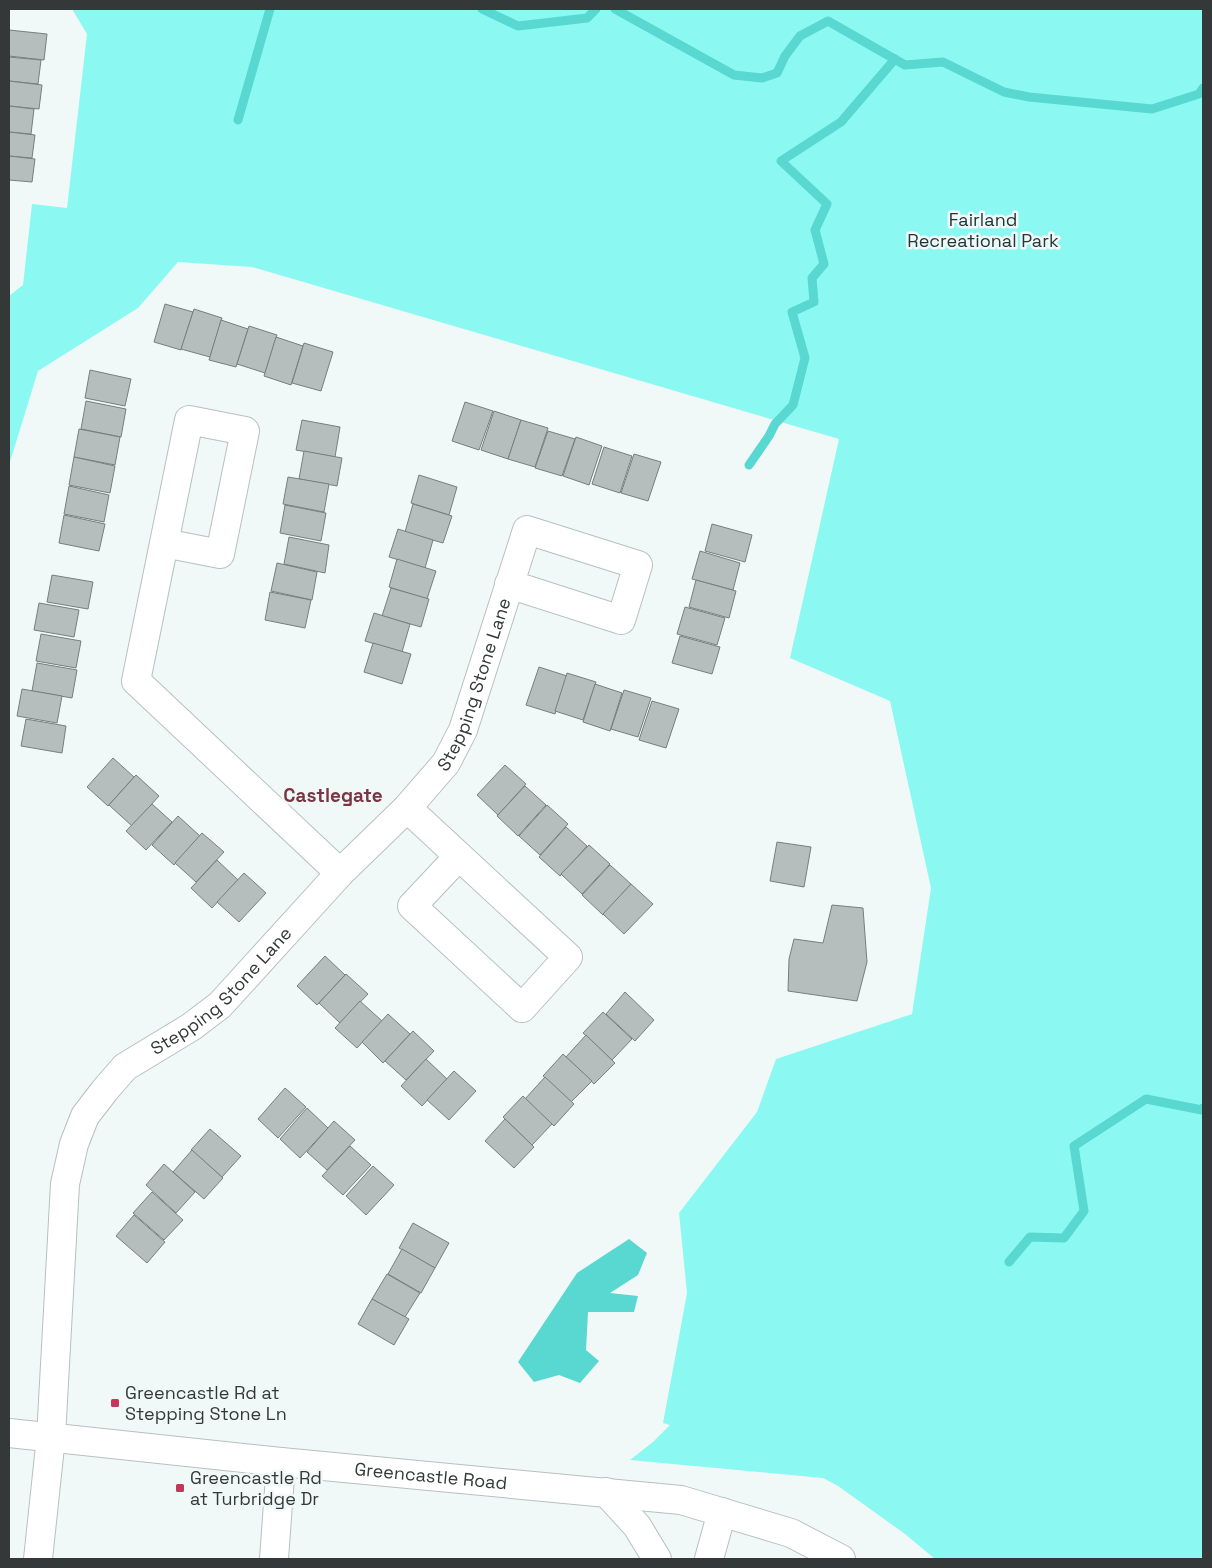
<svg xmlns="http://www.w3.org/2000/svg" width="1212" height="1568" font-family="'Space Grotesk',sans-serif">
<rect width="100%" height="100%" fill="#f0f9f8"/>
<polygon fill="#8bf9f2" points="72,9 1203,9 1203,1559 935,1559 905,1534 838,1486 823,1478 630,1460 653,1442 670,1425 663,1423 687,1293 679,1213 757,1112 776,1059 912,1014 931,888 890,701 790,658 839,439 252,267 178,262 138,308 38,371 9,465 9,296 23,285 32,204 67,208 87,34"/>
<polygon fill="#58d8d1" points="629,1239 647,1253 638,1275 610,1293 638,1296 634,1312 588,1312 586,1350 599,1361 580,1383 559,1375 534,1382 518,1362 577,1273"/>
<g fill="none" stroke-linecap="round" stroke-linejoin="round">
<g stroke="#58d8d1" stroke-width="9">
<polyline points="482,9 518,26 587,18 596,9"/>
<polyline points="615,9 734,75 762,78 777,73 785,56 800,36 828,21 905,65 943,62 1004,92 1029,97 1152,109 1199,94 1203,88"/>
<polyline points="238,120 270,9"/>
<polyline points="749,465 769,436 775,424 793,405 805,358 792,312 814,302 812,278 824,264 815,230 827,204 781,161 841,122 895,59"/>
<polyline points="1009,1262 1030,1237 1064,1238 1084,1211 1074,1146 1146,1099 1202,1110 1203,1108"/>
</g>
</g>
<g fill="#b5bebd" stroke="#777f7e">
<polygon points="9,30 47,34 44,60 9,56"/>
<polygon points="9,57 41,60 38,84 9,81"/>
<polygon points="9,81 42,85 39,109 9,106"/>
<polygon points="9,106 34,109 31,134 9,132"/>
<polygon points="9,132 35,135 32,158 9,156"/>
<polygon points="9,156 35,159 32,182 9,180"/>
<polygon points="165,304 193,312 181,350 154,342"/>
<polygon points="194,309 222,318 210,357 181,349"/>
<polygon points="221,320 248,329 236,367 209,360"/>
<polygon points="249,326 277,335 265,373 237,364"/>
<polygon points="276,337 303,346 291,385 264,376"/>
<polygon points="304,343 333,352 321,391 292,383"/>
<polygon points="90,370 131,379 125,406 85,398"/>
<polygon points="86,401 126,409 121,437 81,429"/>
<polygon points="465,402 493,411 479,450 452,441"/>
<polygon points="494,411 521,420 508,459 481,450"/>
<polygon points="302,420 340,427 335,457 296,450"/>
<polygon points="521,420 548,428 535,467 508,459"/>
<polygon points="79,429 120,437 115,465 74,457"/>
<polygon points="548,431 575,439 562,476 535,468"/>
<polygon points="576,437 602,446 589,485 563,476"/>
<polygon points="604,447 632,456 620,493 592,484"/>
<polygon points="304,451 342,458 337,486 299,479"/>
<polygon points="634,454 661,462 648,501 621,493"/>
<polygon points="74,457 115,466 110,493 69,485"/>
<polygon points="419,475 457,487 449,515 411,503"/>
<polygon points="288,477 329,484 324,512 283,504"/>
<polygon points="69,486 109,495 104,522 64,514"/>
<polygon points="413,504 452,516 443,543 405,532"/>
<polygon points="285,505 326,513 321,541 280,533"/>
<polygon points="64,515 105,524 99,551 59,543"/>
<polygon points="712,524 752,535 745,562 705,551"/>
<polygon points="398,529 433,540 425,568 389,557"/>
<polygon points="289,537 329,545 325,573 284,564"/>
<polygon points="700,551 740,563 733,590 692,579"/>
<polygon points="397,559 436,571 427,599 389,587"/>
<polygon points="277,563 317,572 312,600 271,591"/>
<polygon points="52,575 93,582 88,609 47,602"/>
<polygon points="696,580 736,591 729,618 689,607"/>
<polygon points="391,588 429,599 421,627 382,616"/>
<polygon points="270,592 311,600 305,628 265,620"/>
<polygon points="39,603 79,610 74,637 34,630"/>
<polygon points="685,607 725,618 717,645 677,634"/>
<polygon points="374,613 410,624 402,652 365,641"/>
<polygon points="41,634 81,641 76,668 36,661"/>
<polygon points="680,636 720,647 712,674 672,663"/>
<polygon points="373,643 411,654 402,684 364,672"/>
<polygon points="37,663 77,670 72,698 32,691"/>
<polygon points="539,667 567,676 555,714 526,705"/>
<polygon points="567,673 596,682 583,720 555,711"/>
<polygon points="595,684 622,693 610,731 583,722"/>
<polygon points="22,689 62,696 57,723 17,716"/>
<polygon points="624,690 651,698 638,737 611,729"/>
<polygon points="652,701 679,709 666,748 639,740"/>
<polygon points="26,719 66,726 62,753 21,746"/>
<polygon points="113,758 134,777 108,806 87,787"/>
<polygon points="505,765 526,784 498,815 477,795"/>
<polygon points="136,775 159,796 132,826 109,805"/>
<polygon points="525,786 546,805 518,836 497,816"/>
<polygon points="152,804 172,822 146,850 126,831"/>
<polygon points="547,805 568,824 540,855 519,836"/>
<polygon points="178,816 200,836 174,865 152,845"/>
<polygon points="566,827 587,846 560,876 539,857"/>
<polygon points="202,833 224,852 196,882 175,863"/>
<polygon points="777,842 811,847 804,887 770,881"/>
<polygon points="589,845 610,864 582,894 561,874"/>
<polygon points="217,860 238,880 212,908 191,888"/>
<polygon points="610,865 631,884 603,915 582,895"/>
<polygon points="244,873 266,893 239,922 217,902"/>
<polygon points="631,884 653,904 624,934 603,914"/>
<polygon points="832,905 863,908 867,962 857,1001 788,991 789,959 794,939 823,943"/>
<polygon points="325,956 345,975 317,1005 297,986"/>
<polygon points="346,974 368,994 340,1023 319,1003"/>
<polygon points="625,992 654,1020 635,1041 606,1014"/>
<polygon points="360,1001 382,1021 357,1048 335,1028"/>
<polygon points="603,1012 632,1039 612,1060 583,1033"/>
<polygon points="388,1014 410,1034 383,1063 362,1042"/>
<polygon points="413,1031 434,1051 406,1080 385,1061"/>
<polygon points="586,1035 615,1063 594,1084 566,1057"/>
<polygon points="563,1054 592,1081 571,1102 543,1076"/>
<polygon points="426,1059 447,1079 422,1106 401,1086"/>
<polygon points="454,1071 476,1091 449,1120 427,1100"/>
<polygon points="545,1077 574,1104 554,1126 525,1099"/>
<polygon points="285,1088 306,1107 278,1138 258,1119"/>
<polygon points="523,1096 552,1124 532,1145 503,1117"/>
<polygon points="307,1108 328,1128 300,1158 280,1139"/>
<polygon points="505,1119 534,1147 514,1168 485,1141"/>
<polygon points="334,1121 355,1140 327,1170 307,1152"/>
<polygon points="210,1129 241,1156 222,1177 191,1150"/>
<polygon points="350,1146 371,1165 343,1195 322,1176"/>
<polygon points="192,1150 223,1178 204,1199 173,1172"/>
<polygon points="164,1164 195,1192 176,1213 146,1185"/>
<polygon points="373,1166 394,1185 366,1215 346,1196"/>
<polygon points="152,1192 183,1220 164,1240 133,1213"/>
<polygon points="134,1215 165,1242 147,1263 116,1236"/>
<polygon points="413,1223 449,1243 435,1268 399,1248"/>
<polygon points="402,1249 435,1268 421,1293 388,1274"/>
<polygon points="387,1274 420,1293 405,1317 372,1299"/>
<polygon points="372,1299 409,1319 394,1345 358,1324"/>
</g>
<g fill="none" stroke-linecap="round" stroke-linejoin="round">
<defs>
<g id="minor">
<polyline points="164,543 220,554 245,431 189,420 136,681 340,873"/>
<polyline points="407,808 568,957 522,1008 412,906 459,856"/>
<path id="s1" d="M 9,1433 L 281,1462 L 681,1500 L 791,1533 L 841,1559"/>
<polyline points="606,1492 637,1526 657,1559"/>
<path id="s2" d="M 38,1559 L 51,1437 L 65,1184 L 74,1144 L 85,1116 L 105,1090 L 125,1067 L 191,1027 L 220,1005 L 340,873 L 407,808 L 446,763 L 463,730 L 527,530 L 638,565 L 621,620 L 509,584"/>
<polyline points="274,1559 281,1462"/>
<polyline points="709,1559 722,1512"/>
</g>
</defs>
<use href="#minor" stroke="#b7c0bf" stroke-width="30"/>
<use href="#minor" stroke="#fff" stroke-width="28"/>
</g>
<g fill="#c6365b" stroke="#f0f9f8" stroke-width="2">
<rect x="110" y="1398" width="10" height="10" rx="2.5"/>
<rect x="175" y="1483" width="10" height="10" rx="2.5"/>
</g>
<g text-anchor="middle" stroke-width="5" stroke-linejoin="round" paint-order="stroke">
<g font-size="18" fill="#213735" stroke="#f0f9f8">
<text x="983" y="226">Fairland<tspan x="983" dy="21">Recreational Park</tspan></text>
</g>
<g font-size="18" fill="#353838" stroke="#f0f9f8">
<text dy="6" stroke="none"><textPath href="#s2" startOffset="1039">Stepping Stone Lane</textPath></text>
<text dy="6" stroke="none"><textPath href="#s2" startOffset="634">Stepping Stone Lane</textPath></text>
<text dy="6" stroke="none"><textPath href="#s1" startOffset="424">Greencastle Road</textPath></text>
</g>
<g font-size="18" fill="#353838" stroke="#f0f9f8" text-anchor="start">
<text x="125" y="1399">Greencastle Rd at<tspan x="125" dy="21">Stepping Stone Ln</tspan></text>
<text x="190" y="1484">Greencastle Rd<tspan x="190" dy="21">at Turbridge Dr</tspan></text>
</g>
<g font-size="19" font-weight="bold" fill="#7c3543" stroke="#f0f9f8">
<text x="333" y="802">Castlegate</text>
</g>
</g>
<rect width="1212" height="1568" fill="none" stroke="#353838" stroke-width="20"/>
</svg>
